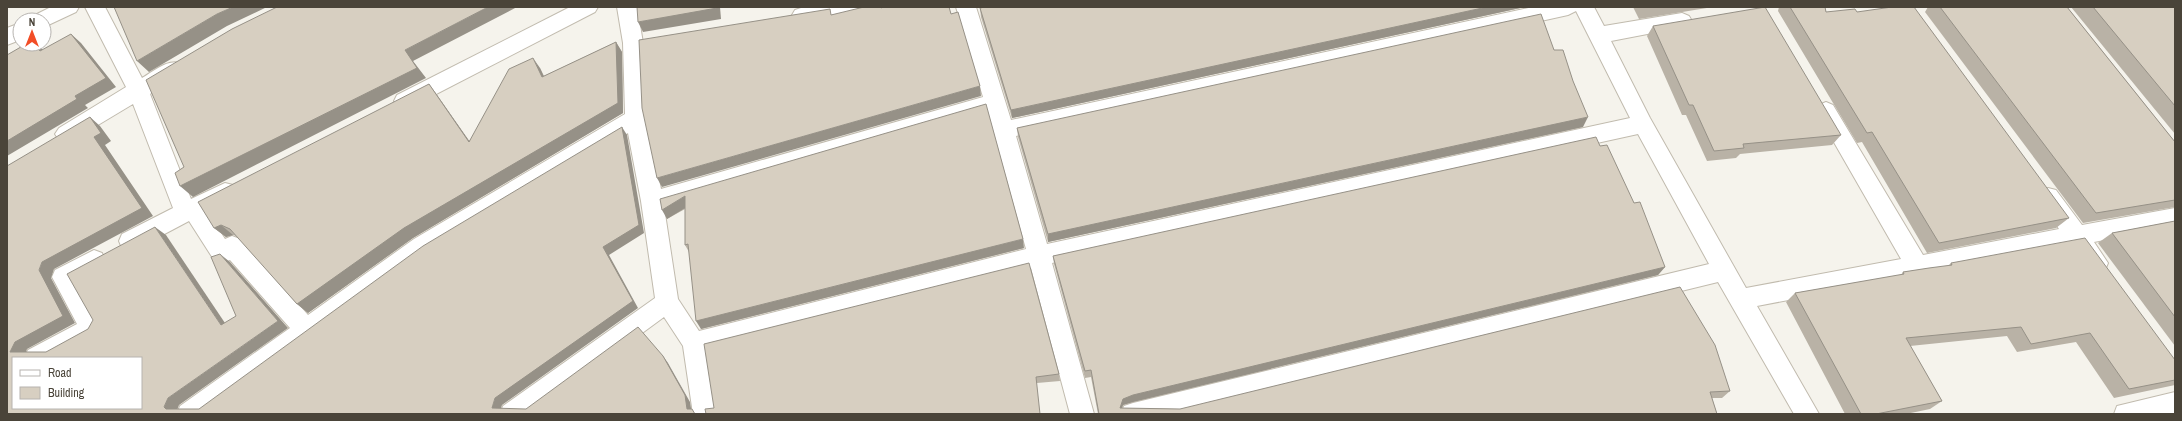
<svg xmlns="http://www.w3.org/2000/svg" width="2182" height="421" font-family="'Archivo Narrow',sans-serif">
<rect width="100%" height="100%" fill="#f5f3ec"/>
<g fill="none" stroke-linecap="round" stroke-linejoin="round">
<defs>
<g id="minor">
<polygon points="51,7 79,7 76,12 44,27 44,20 32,20 35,15"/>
<path d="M 85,7 L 105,7 L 142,78 C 154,71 167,59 181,63 L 184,69 L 181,75 L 150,94 L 191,199 L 225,183 L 233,185 L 236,192 L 233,199 L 207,212 L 225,239 L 232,236 L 240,239 L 308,315 L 414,239 L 625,114 L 623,43 L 617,7 L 637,7 L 643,43 L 646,118 L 661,189 L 983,97 L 956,7 L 976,7 L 1011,120 L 1533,7 L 1594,7 L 1604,26 L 1682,13 L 1689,16 L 1692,21 L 1689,26 L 1611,41 L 1650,118 L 1746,288 L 1901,259 L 1816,111 L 1819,105 L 1826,102 L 1833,105 L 1923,255 L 2059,229 L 2037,197 L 2040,190 L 2048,188 L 2056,190 L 2082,225 L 2175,208 L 2175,226 L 2094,242 L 2108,263 L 2105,270 L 2097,273 L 2089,270 L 2072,246 L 1757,306 L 1819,414 L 1794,414 L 1718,282 L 1179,414 L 1121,414 L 1124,406 L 1133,403 L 1709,264 L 1638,134 L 1052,263 L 1094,414 L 1070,414 L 1031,268 L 707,350 L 717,414 L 693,414 L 683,346 L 664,317 L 532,414 L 500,414 L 503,406 L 655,298 L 641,201 L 628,133 L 430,253 L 209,414 L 177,414 L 180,406 L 290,328 L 230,260 L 222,263 L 214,260 L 189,221 L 138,248 L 130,251 L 122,248 L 119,241 L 122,234 L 173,208 L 133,104 L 73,140 L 66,143 L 59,140 L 55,134 L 59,128 L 126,87 ZM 1576,11 L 1630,118 L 1047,244 L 1016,136 L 1568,15 ZM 988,112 L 1026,249 L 699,331 L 678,299 L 664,207 Z"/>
<polygon points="570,7 598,7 595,12 411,107 404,109 397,107 394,101 397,95"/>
<polygon points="804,7 859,7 856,12 849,15 802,23 795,20 792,15 795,10"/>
<polygon points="20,23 20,40 7,45 7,28"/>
<polygon points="94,250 102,253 105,260 102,267 77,281 103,328 99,335 58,358 24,358 28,350 77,324 52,277 55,270"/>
<polygon points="2175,392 2175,414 2114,414 2117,406"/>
</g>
</defs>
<use href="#minor" stroke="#c1bbae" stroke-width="2"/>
<use href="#minor" fill="#fff" fill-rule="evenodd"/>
</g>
<g fill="#b9b2a6">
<polygon points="985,7 1525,7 1012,118 981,17 980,8"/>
<polygon points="1633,7 1713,7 1639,19"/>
<polygon points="1779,7 1825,7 1826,12 1857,12 2069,218 2056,228 1927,253 1862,142 1857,143 1778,11"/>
<polygon points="1928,7 2067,7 2175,142 2175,207 2083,223 1925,12"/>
<polygon points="2071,7 2175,7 2175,134"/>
<polygon points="1653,26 1841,135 1832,145 1740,154 1736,158 1707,161 1686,115 1682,115 1647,36"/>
<polygon points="616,42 622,52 623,113 413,238 308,313 297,304 237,236 233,235 226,237 214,228 429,84 437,95 469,141 540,68 544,76"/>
<polygon points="1554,50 1583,127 1048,242 1018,137 1017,128"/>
<polygon points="1600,146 1634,203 1665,267 1658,275 1133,402 1123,405 1122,408 1180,409 1730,391 1722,398 1712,398 1717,414 1098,414 1091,377 1085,378 1054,264 1053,256"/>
<polygon points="660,199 1024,248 701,329 689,252 685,245 685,209 667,219"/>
<polygon points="2175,221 2175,346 2098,243 2112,233"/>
<polygon points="1951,263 2175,360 2175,385 2114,398 2076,342 2017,352 2007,336 1910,346 1942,401 1930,409 1906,414 1845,414 1786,302 1795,293 1901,275 1903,272 1948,266"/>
<polygon points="1059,374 1060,381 1037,383 706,414"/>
</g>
<g fill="#969187">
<polygon points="233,7 267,7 227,26 149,72 137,61 217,14"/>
<polygon points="488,7 517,7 413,61 426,78 193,197 180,186 405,50"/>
<polygon points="717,7 720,7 721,19 643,32 638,22"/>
<polygon points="1487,7 1525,7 1012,118 1011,110"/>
<polygon points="71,34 81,43 116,87 85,105 88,108 7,156 7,141 75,96"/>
<polygon points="616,42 622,52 623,113 413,238 308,313 297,304"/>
<polygon points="34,44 36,44 43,50 40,51"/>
<polygon points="533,58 540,68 549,88 542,77"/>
<polygon points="429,84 437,95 477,152 469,142"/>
<polygon points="980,86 981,96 662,187 657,178"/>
<polygon points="90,117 100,126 111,141 105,145 153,216 54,269 51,278 75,323 27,349 24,358 10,352 42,262 94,137"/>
<polygon points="1588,117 1583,127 1048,242 1048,234"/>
<polygon points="622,127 627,135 644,233 609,255 638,308 502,405 499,414 492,408 495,398 603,247"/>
<polygon points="685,196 690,205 667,219 662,210"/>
<polygon points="221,225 233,235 226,237 214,228"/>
<polygon points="155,227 166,235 231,332 221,325"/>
<polygon points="1023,239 1024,248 701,329 696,321"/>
<polygon points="220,254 230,262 288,328 179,405 176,413 166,409 164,407 168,398 278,321"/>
<polygon points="1665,267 1658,275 1133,402 1123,405 1120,414 1120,408 1123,399 1133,395"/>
<polygon points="663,356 668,363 690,402 692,414 687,409"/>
</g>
<g fill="#d7cfc1" stroke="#969187" fill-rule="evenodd">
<polygon points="114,7 233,7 217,14 137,61"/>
<polygon points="277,7 488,7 405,50 417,68 180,186 175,173 184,167 146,80 232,29"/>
<polygon points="637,7 717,7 717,8 638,22"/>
<polygon points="864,7 881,7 881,8 883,7 949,7 951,14 958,12 980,86 657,178 642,108 639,40 830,9 831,15"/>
<polygon points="985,7 1487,7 1011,110 980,8"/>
<polygon points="1765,7 1841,135 1743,144 1744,148 1714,151 1693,105 1689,105 1653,26"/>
<polygon points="1790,7 1825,7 1826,12 1855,9 1857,12 1892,7 1914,7 2069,218 1939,243 1872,132 1867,133"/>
<polygon points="1940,7 2067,7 2175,142 2175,200 2096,213"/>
<polygon points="2093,7 2175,7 2175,106"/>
<polygon points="1541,14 1554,50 1563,50 1573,81 1588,117 1048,234 1017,128"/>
<polygon points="71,34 106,78 75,96 77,99 7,141 7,55 26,44 34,44 40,51"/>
<polygon points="616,42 618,103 404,228 297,304 230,229 221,225 214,228 198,202 429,84 469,142 509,69 533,58 542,77"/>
<polygon points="986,104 1023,239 696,321 688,244 685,245 685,196 662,210 660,199"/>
<path d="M 90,117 L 101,133 L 94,137 L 142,208 L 42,262 L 39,270 L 63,316 L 15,342 L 10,352 L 46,352 L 88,329 L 93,320 L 67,274 L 155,227 L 221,325 L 236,316 L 211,257 L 220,254 L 278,321 L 168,398 L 164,407 L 166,409 L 199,409 L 423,246 L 622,127 L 639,225 L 603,247 L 633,301 L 495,398 L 492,408 L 526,409 L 638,327 L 663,356 L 685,395 L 687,409 L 692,409 L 695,414 L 7,414 L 7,166 ZM 13,358 L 141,358 L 141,408 L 13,408 Z"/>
<polygon points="1596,137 1600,146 1607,145 1634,203 1640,202 1665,267 1133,395 1123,399 1120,408 1180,409 1680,287 1715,345 1730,391 1710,392 1717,414 1099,414 1091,370 1085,371 1053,256"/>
<polygon points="2175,221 2175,317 2112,233"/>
<polygon points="2085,238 2175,360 2175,380 2129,389 2090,333 2031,344 2021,327 1906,338 1942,401 1876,414 1861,414 1795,293 1904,274 1903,272 1929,268 1952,265 1951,263"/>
<polygon points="1029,263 1059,374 1036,377 1040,414 706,414 705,409 714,408 704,344"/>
</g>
<rect width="2182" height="421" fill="none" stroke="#4a4439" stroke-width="16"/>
<rect x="12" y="357" width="130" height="52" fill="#ffffff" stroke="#b7b4b0"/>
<rect x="20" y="370" width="20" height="6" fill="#ffffff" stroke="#b7b4b0"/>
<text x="48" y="377" font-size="12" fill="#4a4439">Road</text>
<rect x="20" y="387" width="20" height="12" fill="#d7cfc1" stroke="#b7b4b0"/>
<text x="48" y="397" font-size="12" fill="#4a4439">Building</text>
<g transform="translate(32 32)"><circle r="19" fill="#ffffff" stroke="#b7b4b0"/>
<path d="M0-3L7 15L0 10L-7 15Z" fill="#f24d26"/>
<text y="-6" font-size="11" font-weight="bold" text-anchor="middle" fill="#4a4439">N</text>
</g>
</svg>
